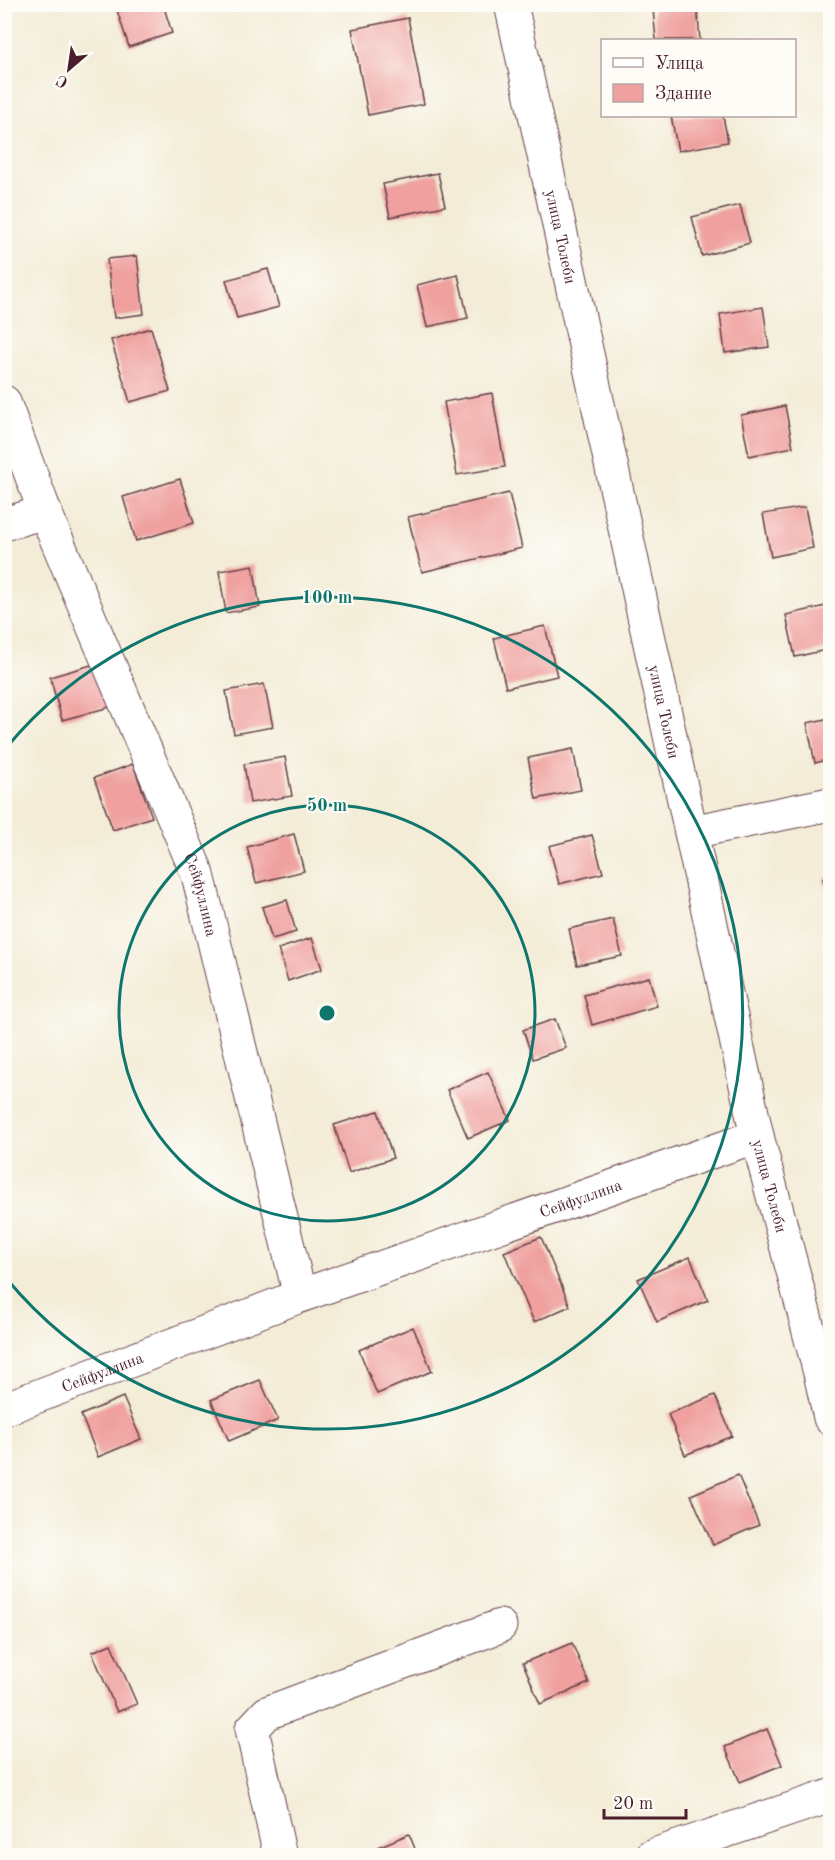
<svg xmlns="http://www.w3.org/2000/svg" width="835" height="1860" font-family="'Old Standard TT',serif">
<rect width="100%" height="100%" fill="#fdfcf7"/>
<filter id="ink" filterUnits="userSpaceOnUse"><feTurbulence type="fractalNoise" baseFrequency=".0167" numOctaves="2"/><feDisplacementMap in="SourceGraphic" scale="12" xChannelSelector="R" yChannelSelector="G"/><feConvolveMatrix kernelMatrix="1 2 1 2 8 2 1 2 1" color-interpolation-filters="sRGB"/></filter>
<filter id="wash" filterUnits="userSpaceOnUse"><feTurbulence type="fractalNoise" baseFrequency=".008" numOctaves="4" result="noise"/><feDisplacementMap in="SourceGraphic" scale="24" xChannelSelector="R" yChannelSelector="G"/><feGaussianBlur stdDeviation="1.35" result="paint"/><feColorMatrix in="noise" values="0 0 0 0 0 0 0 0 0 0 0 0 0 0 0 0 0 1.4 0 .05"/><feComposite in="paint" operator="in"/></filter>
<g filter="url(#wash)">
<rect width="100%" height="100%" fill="#f3ecd7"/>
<g id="blocks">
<g fill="#efa09f">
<polygon points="115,4 163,4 172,33 129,47"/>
<polygon points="697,5 700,40 656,40 653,9"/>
<polygon points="408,18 424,104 368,115 352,29"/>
<polygon points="671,116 723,116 728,142 678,151"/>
<polygon points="438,173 445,206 390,217 383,184"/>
<polygon points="740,205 750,243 702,256 692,217"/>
<polygon points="137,256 144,314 114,318 107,259"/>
<polygon points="268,269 279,307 237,318 226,280"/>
<polygon points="458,275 468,318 427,327 417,285"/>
<polygon points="763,307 769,347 725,353 720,314"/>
<polygon points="151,328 170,391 130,402 111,340"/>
<polygon points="492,393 505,467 457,475 444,402"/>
<polygon points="785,406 793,447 749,456 741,415"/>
<polygon points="180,479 194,523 136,541 123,497"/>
<polygon points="509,493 522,548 422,572 408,517"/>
<polygon points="805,507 813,548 771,557 763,514"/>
<polygon points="253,565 260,607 226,613 219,571"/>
<polygon points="830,605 830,649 795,657 786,615"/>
<polygon points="545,626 557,676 506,688 494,638"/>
<polygon points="98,663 110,707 62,720 50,677"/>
<polygon points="264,684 273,727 234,734 226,691"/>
<polygon points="830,718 830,759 815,763 807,723"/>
<polygon points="573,749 581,790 536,799 528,758"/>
<polygon points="285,757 292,796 250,803 244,764"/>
<polygon points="133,764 152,817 113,830 94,778"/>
<polygon points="294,834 304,871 256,883 247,847"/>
<polygon points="592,835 603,873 559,884 549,846"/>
<polygon points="830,875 830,896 823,879"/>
<polygon points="287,900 296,932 272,939 262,907"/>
<polygon points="613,919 622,956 577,965 569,929"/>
<polygon points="312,938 322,969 288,981 278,949"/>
<polygon points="649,977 657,1006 592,1025 584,995"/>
<polygon points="555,1019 566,1048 533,1059 523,1030"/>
<polygon points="488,1072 510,1120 468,1138 447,1090"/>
<polygon points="378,1111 393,1158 349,1173 334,1125"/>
<polygon points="541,1237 570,1306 534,1322 504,1252"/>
<polygon points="690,1257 708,1300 657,1322 638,1279"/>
<polygon points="413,1327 432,1371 377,1394 359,1350"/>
<polygon points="260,1380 278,1420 229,1441 211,1400"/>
<polygon points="715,1395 732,1436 685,1455 668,1414"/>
<polygon points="123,1397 141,1439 98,1457 81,1415"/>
<polygon points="738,1475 759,1525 713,1545 691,1495"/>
<polygon points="572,1643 589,1683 540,1704 523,1663"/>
<polygon points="111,1644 137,1704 117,1712 92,1652"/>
<polygon points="767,1729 782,1765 740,1782 725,1747"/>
<polygon points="409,1834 418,1856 359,1856 359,1855"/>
</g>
</g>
</g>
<g filter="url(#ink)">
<use href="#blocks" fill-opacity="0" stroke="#633e45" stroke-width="1.5"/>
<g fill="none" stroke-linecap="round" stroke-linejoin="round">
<defs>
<g id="minor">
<path id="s1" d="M 511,4 L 757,1136 L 820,1373 L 830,1418"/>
<path id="s2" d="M 4,402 L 45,512 L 198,875 L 300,1296"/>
<polyline points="4,524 45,512"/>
<polyline points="691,832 830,804"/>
<path id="s3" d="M 4,1409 L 300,1296 L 757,1136"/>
<polyline points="280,1856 252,1729 267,1713 500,1626"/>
<polyline points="651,1856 830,1796"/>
</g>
</defs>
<use href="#minor" stroke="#633e45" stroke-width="35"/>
<use href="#minor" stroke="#fff" stroke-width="33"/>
</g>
</g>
<g fill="none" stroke="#0f766e" stroke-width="3">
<circle cx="327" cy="1013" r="208"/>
<path d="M6 748A416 416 0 1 1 6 1278"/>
</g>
<g text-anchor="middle" stroke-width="4.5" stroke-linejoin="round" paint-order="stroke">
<g font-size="16" fill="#4a1f2b" stroke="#fdfcf7">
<text dy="6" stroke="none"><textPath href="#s1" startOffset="238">улица Толеби</textPath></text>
<text dy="6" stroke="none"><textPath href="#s1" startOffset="724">улица Толеби</textPath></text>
<text dy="6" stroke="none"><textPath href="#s2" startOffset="531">Сейфуллина</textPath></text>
<text dy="6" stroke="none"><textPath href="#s1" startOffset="1210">улица Толеби</textPath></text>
<text dy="6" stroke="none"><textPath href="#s3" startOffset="614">Сейфуллина</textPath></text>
<text dy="6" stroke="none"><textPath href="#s3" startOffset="105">Сейфуллина</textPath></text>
</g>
</g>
<circle cx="327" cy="1013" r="9" fill="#0f766e" stroke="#fdfcf7" stroke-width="3"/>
<g font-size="18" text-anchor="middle" font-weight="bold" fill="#0f766e" stroke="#fdfcf7" stroke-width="4.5" stroke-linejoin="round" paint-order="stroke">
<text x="327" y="603">100 m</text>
<text x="327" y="811">50 m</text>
</g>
<rect width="835" height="1860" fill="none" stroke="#fdfcf7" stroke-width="24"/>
<rect x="601" y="39" width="195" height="78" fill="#fdfcf7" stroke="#b5a4a5" stroke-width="1.5"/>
<rect x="613" y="58" width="30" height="9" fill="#ffffff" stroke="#b5a4a5" stroke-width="1.5"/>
<text x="655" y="69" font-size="18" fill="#4a1f2b">Улица</text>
<rect x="613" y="84" width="30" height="18" fill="#efa09f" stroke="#b5a4a5" stroke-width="1.5"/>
<text x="655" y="99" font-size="18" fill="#4a1f2b">Здание</text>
<g transform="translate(69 69) rotate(209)" stroke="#fdfcf7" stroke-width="4.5" paint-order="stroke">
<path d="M0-4.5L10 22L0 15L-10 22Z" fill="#4a1f2b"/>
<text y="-9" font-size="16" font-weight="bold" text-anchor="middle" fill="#4a1f2b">С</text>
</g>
<path d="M604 1809v9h82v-9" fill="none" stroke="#4a1f2b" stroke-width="3"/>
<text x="613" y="1809" font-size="18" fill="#4a1f2b" stroke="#fdfcf7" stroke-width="4.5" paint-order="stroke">20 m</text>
</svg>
